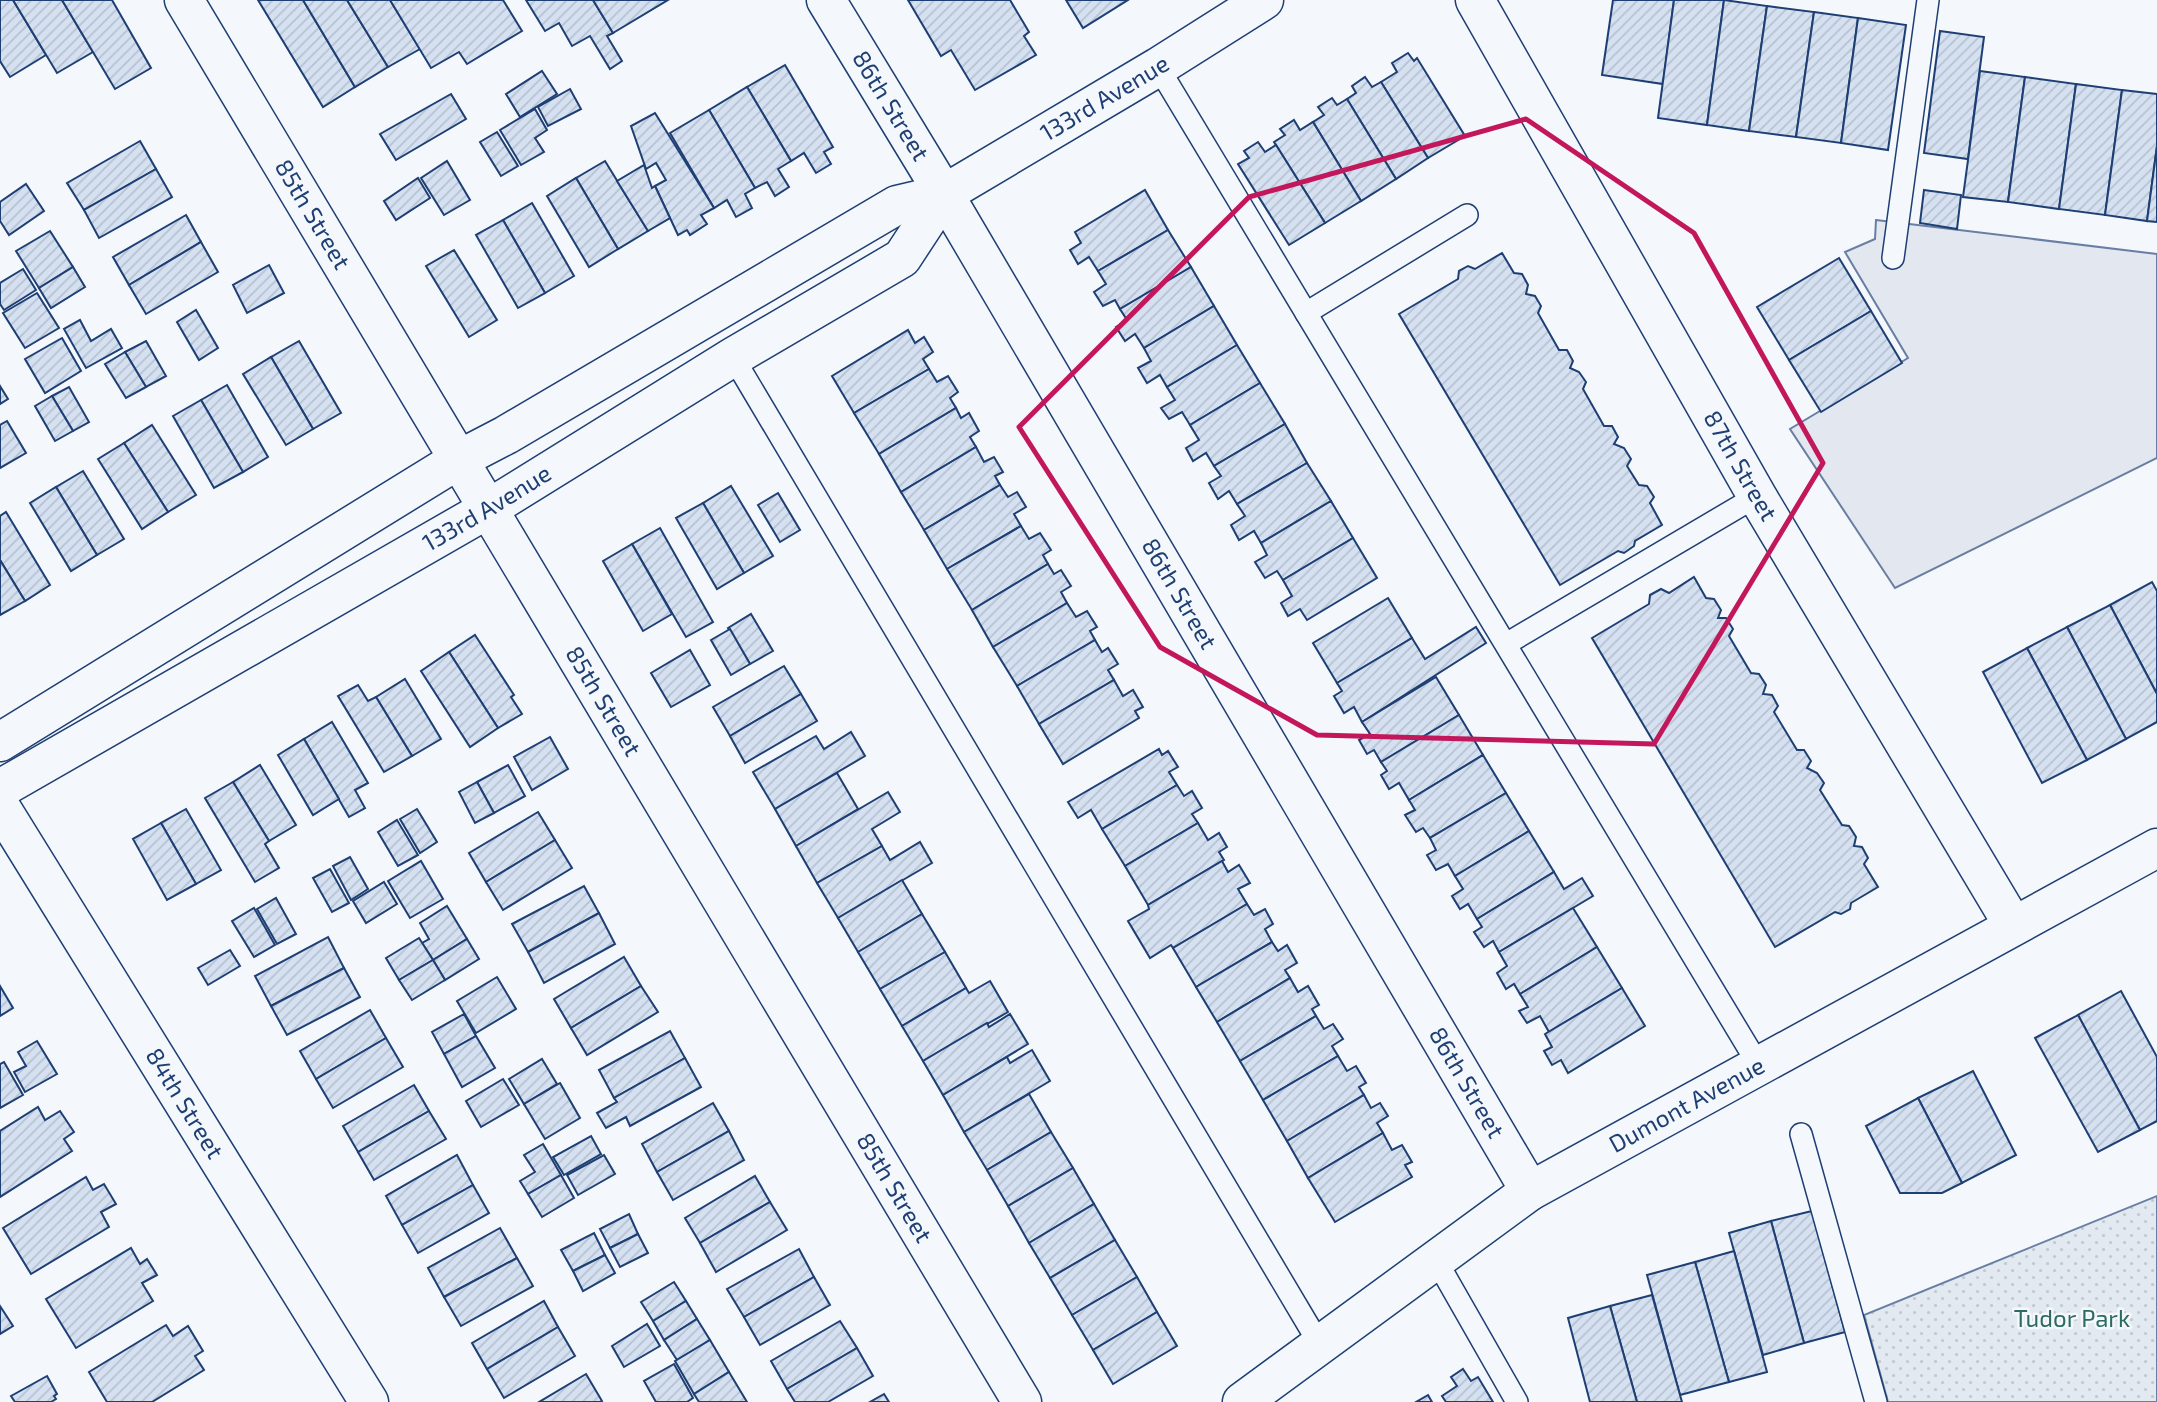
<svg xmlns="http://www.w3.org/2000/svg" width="2157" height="1402" font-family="'Exo 2',sans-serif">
<defs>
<pattern id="park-dots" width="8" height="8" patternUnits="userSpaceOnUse" patternTransform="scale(1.75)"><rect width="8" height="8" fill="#e3e9f0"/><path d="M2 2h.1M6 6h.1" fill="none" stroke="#c2c9d1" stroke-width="1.8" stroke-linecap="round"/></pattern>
<pattern id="building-hatch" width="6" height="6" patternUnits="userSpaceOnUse" patternTransform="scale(1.75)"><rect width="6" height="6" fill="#d5e0f0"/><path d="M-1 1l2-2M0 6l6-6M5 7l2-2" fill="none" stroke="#b6c1d1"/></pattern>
</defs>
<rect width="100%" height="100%" fill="#f4f7fb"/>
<polygon fill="url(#park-dots)" stroke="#687fa3" stroke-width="2" points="2157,1196 2157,1402 1888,1402 1864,1315"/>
<polygon fill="#e3e8f0" stroke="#687fa3" stroke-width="2" points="1876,220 2157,254 2157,458 1895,588 1790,429 1908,358 1845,252 1875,239"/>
<g fill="url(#building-hatch)" stroke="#1d3f73" stroke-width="2">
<polygon points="0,0 13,0 46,55 10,77 0,61"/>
<polygon points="13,0 62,0 93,52 57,73"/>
<polygon points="62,0 112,0 151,68 115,89"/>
<polygon points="258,0 303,0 355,87 323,107"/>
<polygon points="303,0 347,0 388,67 355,87"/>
<polygon points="347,0 390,0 420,49 388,67"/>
<polygon points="390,0 503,0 522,31 467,64 459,52 431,68"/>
<polygon points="526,0 593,0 613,33 607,36 622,61 610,69 590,36 572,46 559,23 545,31"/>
<polygon points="593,0 668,0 613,33"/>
<polygon points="908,0 1010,0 1029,32 1024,36 1036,55 975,90 951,50 941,56"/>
<polygon points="1066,0 1128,0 1083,28"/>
<polygon points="1613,0 1674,0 1663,84 1602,75"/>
<polygon points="1674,0 1724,0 1707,125 1658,118"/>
<polygon points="1724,0 1767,6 1749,131 1707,125"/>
<polygon points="1767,6 1814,12 1796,137 1749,131"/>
<polygon points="1814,12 1858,18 1841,143 1796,137"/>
<polygon points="1858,18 1906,25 1888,150 1841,143"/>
<polygon points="1940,31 1984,37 1968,159 1924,153"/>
<polygon points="1408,53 1414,61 1417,58 1465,136 1428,158 1381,82 1397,72 1392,63"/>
<polygon points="785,65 833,147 824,152 831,164 816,173 804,153 791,161 747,87"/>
<polygon points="542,71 557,94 520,117 506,94"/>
<polygon points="1980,71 2025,77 2008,202 1963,197"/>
<polygon points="1365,77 1372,87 1381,82 1428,158 1396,179 1347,99 1356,93 1352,86"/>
<polygon points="2025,77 2076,84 2059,209 2008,202"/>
<polygon points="2076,84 2122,90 2105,215 2059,209"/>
<polygon points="747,87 791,161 778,169 789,187 775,196 767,182 755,188 709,110"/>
<polygon points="570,89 581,109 548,126 538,107"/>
<polygon points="2122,90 2157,94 2157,146 2147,221 2105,215"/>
<polygon points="451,94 466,119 396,160 380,134"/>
<polygon points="1332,98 1337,105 1347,99 1396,179 1361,201 1313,122 1324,115 1318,107"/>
<polygon points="535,109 547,130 535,138 544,152 521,165 500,130"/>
<polygon points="709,110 755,188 745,194 752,208 736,217 727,200 714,208 670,133"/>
<polygon points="655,113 714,208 701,215 707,224 690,235 687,230 678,235 655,186 666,180 656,163 646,169 631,126"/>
<polygon points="1294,120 1300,130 1313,122 1361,201 1325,223 1274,142 1285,135 1280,129"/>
<polygon points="497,132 518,166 501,176 480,142"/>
<polygon points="140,141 156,169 84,210 67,183"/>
<polygon points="1258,142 1265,152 1276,145 1325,223 1289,245 1238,164 1249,158 1244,151"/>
<polygon points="2157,146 2157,222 2147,221"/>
<polygon points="447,161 470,200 444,215 421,178"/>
<polygon points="605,161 648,231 618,249 576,178"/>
<polygon points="644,165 652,188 655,186 670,218 648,231 617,181"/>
<polygon points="156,169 172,197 99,238 84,210"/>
<polygon points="418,178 430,198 396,220 384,201"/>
<polygon points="576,178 618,249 589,267 547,196"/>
<polygon points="26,184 44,211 9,235 0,221 0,202"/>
<polygon points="1145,190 1168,230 1098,271 1089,257 1078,264 1070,250 1081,243 1075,232"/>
<polygon points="1924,190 1961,195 1957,229 1920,223"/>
<polygon points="532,203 574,276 545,293 503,220"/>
<polygon points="186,215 201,242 129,285 113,257"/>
<polygon points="503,220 545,293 518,308 476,235"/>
<polygon points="1168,230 1191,267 1120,309 1115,300 1103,306 1094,292 1106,284 1098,271"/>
<polygon points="50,231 73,267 39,288 16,251"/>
<polygon points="201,242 218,272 146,314 129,285"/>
<polygon points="454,250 497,320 469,337 426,266"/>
<polygon points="1502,253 1514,273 1522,274 1528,285 1526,294 1535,296 1541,306 1538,313 1559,350 1567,350 1573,361 1570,368 1579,372 1586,382 1583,389 1604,426 1612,426 1618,437 1614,444 1624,448 1631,459 1627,466 1639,485 1647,486 1654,497 1650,503 1662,525 1635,541 1634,546 1624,553 1618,551 1560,585 1399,314 1458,279 1459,271 1468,266 1475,269"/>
<polygon points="1839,258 1871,311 1789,360 1757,307"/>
<polygon points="269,265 284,293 247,313 233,285"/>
<polygon points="73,267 85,287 51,308 39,288"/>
<polygon points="1191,267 1214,306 1144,348 1135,334 1125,341 1116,327 1127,320 1120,309"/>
<polygon points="23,269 36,290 4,310 0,304 0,283"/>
<polygon points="37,293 59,328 25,348 3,313"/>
<polygon points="1214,306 1237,345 1167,387 1160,375 1147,383 1138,368 1151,361 1144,348"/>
<polygon points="196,310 218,348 199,360 177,322"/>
<polygon points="1871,311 1902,363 1821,412 1789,360"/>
<polygon points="80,320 91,341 111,329 122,348 86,368 64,329"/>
<polygon points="908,330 915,343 924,337 933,352 923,359 929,369 854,413 832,376"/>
<polygon points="62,338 81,371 45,393 25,359"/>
<polygon points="146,341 166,376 146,387 125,352"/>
<polygon points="299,341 341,413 313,429 271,357"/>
<polygon points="1237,345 1260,383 1190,425 1182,412 1169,419 1161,408 1175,400 1167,387"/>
<polygon points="125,352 146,387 126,398 105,364"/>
<polygon points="271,357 313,429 286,445 243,374"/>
<polygon points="929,369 937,382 948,376 958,392 950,398 956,408 879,454 854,413"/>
<polygon points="1260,383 1285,424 1214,466 1206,453 1193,461 1186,448 1199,440 1190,425"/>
<polygon points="227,385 268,457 243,472 201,400"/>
<polygon points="0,386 8,399 0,404"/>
<polygon points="69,387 89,422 73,431 52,396"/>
<polygon points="52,396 73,431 55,441 35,406"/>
<polygon points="201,400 243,472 214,488 173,416"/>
<polygon points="956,408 961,418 969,413 979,431 970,437 976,447 901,492 879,454"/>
<polygon points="7,421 26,453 0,468 0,425"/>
<polygon points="1285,424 1307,463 1237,504 1229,491 1218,499 1209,483 1221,476 1214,466"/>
<polygon points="152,425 196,495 168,512 124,443"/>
<polygon points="124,443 168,512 142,529 98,459"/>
<polygon points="976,447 984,462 994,457 1003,472 995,476 1000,485 924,530 901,492"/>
<polygon points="1307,463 1331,501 1261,543 1254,531 1239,540 1231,525 1245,516 1237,504"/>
<polygon points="83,471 124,539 97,555 56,487"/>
<polygon points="1000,485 1008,497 1017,492 1026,507 1014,514 1021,526 947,569 924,530"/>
<polygon points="731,486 773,556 744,573 703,503"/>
<polygon points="56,487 97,555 71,571 30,503"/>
<polygon points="778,493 800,530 780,542 758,505"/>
<polygon points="1331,501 1353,538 1283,580 1277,571 1265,578 1255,562 1267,555 1261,543"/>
<polygon points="703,503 744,573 717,589 676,518"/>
<polygon points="6,512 50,585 25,601 0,560 0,516"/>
<polygon points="1021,526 1029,539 1040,533 1051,550 1043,555 1048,564 972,610 947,569"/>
<polygon points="660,528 713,622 686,637 632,544"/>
<polygon points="1353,538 1377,578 1307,620 1300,609 1288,616 1281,603 1292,596 1283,580"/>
<polygon points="632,544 672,614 643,631 603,561"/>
<polygon points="0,560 25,601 0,615"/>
<polygon points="1048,564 1054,574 1061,570 1071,586 1061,592 1067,603 993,647 972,610"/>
<polygon points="1694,577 1706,598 1714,599 1721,610 1718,618 1726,618 1733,629 1729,636 1751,673 1759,674 1766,685 1763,694 1772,695 1778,706 1774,712 1797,750 1804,750 1811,761 1807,768 1817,773 1824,783 1820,790 1842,825 1849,826 1856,837 1854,846 1862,847 1868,858 1864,864 1878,887 1851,903 1850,909 1841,914 1835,912 1775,947 1592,638 1649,604 1650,595 1661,589 1669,593"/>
<polygon points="2152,582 2157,591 2157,694 2110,605"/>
<polygon points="1388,598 1412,638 1337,683 1313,643"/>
<polygon points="1067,603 1076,617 1087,611 1097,627 1090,631 1095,640 1017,686 993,647"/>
<polygon points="2110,605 2157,694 2157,722 2126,739 2067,627"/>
<polygon points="751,614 773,651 750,664 728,628"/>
<polygon points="1476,627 1486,643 1362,722 1354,707 1344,713 1334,696 1342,691 1337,683 1412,638 1425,659"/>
<polygon points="2067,627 2126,739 2087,760 2027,648"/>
<polygon points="730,629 750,664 731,675 711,640"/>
<polygon points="475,635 514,695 511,697 522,714 498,728 449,652"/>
<polygon points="1095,640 1102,652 1108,648 1118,664 1108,670 1114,680 1039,724 1017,686"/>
<polygon points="2027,648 2087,760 2042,783 1983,672"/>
<polygon points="690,650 710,685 671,707 651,673"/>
<polygon points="449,652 498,728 470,747 421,671"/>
<polygon points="784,666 801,694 730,736 713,707"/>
<polygon points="1436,677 1459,715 1381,762 1374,750 1367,754 1359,740 1370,734 1362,722"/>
<polygon points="405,679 441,739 412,756 376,697"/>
<polygon points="1114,680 1123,696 1133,690 1143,707 1135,711 1139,718 1063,764 1039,724"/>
<polygon points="358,685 368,701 376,697 412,756 384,772 338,696"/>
<polygon points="801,694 817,721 745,763 730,736"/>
<polygon points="1459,715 1483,755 1409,800 1399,783 1389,789 1381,775 1387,771 1381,762"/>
<polygon points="332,722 368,783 355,790 365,808 349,817 304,739"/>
<polygon points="851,732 865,756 775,809 753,772 816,736 824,749"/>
<polygon points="550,737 568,769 532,790 514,757"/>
<polygon points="304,739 339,799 313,815 278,755"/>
<polygon points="1159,749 1162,755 1168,751 1178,767 1169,772 1177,785 1102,829 1091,810 1078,818 1068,802"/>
<polygon points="1483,755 1506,793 1430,838 1423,828 1416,832 1405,815 1415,810 1409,800"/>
<polygon points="260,765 296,825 269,841 233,782"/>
<polygon points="508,765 525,796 494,813 477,782"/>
<polygon points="837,773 858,809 796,846 775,809"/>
<polygon points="233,782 269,841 265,844 279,868 255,882 205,798"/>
<polygon points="477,782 494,813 475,823 459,792"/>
<polygon points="1177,785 1184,796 1192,791 1202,808 1192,814 1198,823 1125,866 1102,829"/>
<polygon points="888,792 900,812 872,829 882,846 817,883 796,846"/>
<polygon points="1506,793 1529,831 1455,876 1448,864 1436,870 1427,855 1436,850 1430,838"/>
<polygon points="186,809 221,870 196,884 161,823"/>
<polygon points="417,809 437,842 420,853 400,819"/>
<polygon points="538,812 555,840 486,882 469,853"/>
<polygon points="397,820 418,855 398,866 378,832"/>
<polygon points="161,823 196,884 167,900 133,839"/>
<polygon points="1198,823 1208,840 1219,833 1227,847 1219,852 1224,860 1148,905 1125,866"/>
<polygon points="1529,831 1554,872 1477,919 1468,904 1460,909 1452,896 1463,889 1455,876"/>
<polygon points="555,840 572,868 503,910 486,882"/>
<polygon points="920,842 932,863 838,918 817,883 882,846 890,860"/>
<polygon points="350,857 368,889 351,900 333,866"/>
<polygon points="421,861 443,899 410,918 388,881"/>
<polygon points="1222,861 1228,872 1239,865 1250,883 1238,889 1247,904 1173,948 1171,945 1150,958 1128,921 1149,909 1148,905"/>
<polygon points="330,869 349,903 332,912 313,878"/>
<polygon points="1554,872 1564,889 1582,878 1593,896 1499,952 1493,941 1484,947 1474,932 1482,927 1477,919"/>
<polygon points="902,880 922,914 858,952 838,918"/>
<polygon points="384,882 397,904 366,923 353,901"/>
<polygon points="584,886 599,913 528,952 512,924"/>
<polygon points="276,898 296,934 277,944 257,909"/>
<polygon points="1247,904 1254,915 1265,909 1273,924 1265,929 1272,942 1196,987 1173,948"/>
<polygon points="447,906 467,939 433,960 422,943 429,939 420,923"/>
<polygon points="254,908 275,945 254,957 232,921"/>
<polygon points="1573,908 1597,947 1520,994 1514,984 1506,989 1497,973 1507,966 1499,952"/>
<polygon points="599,913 615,944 544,983 528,952"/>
<polygon points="922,914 945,952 880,989 858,952"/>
<polygon points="328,937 344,968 271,1006 255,976"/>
<polygon points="419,938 433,960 399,980 386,958"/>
<polygon points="467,939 479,959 445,980 433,960"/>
<polygon points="1272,942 1278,951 1287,945 1297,963 1285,970 1290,978 1217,1022 1196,987"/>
<polygon points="1597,947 1622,988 1549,1032 1540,1016 1527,1023 1519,1011 1528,1007 1520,994"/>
<polygon points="230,950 240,966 208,985 198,968"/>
<polygon points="945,952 966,988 902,1026 880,989"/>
<polygon points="624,957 641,986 571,1028 554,999"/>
<polygon points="433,960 445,980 412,1000 399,980"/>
<polygon points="344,968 360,997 287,1035 271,1006"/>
<polygon points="497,977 516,1009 476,1033 457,1001"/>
<polygon points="1290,978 1298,992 1308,986 1319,1005 1312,1009 1316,1016 1240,1061 1217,1022"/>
<polygon points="990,981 1008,1012 923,1061 902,1026 966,988 969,993"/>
<polygon points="0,986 13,1008 0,1016"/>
<polygon points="641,986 658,1012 587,1055 571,1028"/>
<polygon points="1622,988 1645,1026 1568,1073 1561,1060 1552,1065 1544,1051 1552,1047 1545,1034"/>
<polygon points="2121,991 2157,1057 2157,1121 2140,1130 2078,1015"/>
<polygon points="370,1010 386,1038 316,1079 300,1051"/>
<polygon points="464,1014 476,1036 444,1054 432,1032"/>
<polygon points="1010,1014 1028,1044 943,1095 923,1061 987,1023 989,1027"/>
<polygon points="2078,1015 2140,1130 2098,1152 2035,1038"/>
<polygon points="1316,1016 1324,1029 1333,1024 1343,1039 1332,1046 1338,1056 1263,1100 1240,1061"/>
<polygon points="670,1031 685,1058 614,1098 599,1070"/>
<polygon points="476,1036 495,1068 462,1087 444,1054"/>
<polygon points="386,1038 403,1067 333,1108 316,1079"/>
<polygon points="37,1041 57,1074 25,1092 14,1072 26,1066 18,1052"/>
<polygon points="1032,1050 1050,1081 964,1132 943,1095 1007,1057 1010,1063"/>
<polygon points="1338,1056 1347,1071 1356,1066 1366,1083 1359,1087 1364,1095 1287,1141 1263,1100"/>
<polygon points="685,1058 701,1087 630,1126 626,1117 606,1128 597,1113 617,1102 614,1098"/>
<polygon points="542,1059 557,1084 524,1104 509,1079"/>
<polygon points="4,1062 23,1095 0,1108 0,1064"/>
<polygon points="1973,1071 2016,1155 1962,1183 1918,1098"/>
<polygon points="503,1079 519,1105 481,1127 466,1101"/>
<polygon points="560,1083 580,1118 545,1139 524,1104"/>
<polygon points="414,1085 429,1111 358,1152 343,1126"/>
<polygon points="1029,1094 1051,1132 987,1170 964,1132"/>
<polygon points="1364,1095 1371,1108 1380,1103 1388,1116 1377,1123 1383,1133 1308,1178 1287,1141"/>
<polygon points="1918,1098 1962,1183 1942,1193 1900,1193 1866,1126"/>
<polygon points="713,1103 729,1131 657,1172 642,1144"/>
<polygon points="38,1107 45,1120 60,1111 74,1132 64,1139 72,1151 0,1197 0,1131"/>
<polygon points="429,1111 446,1139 374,1180 358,1152"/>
<polygon points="729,1131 744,1160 673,1200 657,1172"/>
<polygon points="1051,1132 1073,1168 1008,1206 987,1170"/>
<polygon points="1383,1133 1392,1150 1402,1145 1412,1162 1405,1165 1412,1177 1335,1222 1308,1178"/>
<polygon points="591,1136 601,1154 564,1175 553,1157"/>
<polygon points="543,1144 561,1175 528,1194 520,1181 535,1172 524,1155"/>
<polygon points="457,1155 473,1185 402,1225 386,1196"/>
<polygon points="604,1155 615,1174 578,1195 567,1175"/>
<polygon points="1073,1168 1094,1204 1029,1243 1008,1206"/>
<polygon points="561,1175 574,1198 542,1217 528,1194"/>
<polygon points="755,1176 770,1202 700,1243 685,1218"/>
<polygon points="86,1177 93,1190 104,1184 116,1204 101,1212 109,1227 31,1274 3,1228"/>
<polygon points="473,1185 489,1213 418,1253 402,1225"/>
<polygon points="770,1202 787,1230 716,1272 700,1243"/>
<polygon points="1094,1204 1115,1240 1050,1278 1029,1243"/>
<polygon points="1812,1211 1845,1332 1804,1343 1771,1221"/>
<polygon points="629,1214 638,1234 610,1248 600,1229"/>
<polygon points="1771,1221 1804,1343 1763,1355 1729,1233"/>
<polygon points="500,1228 517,1258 444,1297 428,1268"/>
<polygon points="594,1233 605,1255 573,1271 561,1250"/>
<polygon points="638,1234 648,1253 620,1267 610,1248"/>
<polygon points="1115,1240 1137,1277 1072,1315 1050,1278"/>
<polygon points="131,1248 140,1264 147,1259 157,1275 142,1283 153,1301 76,1348 46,1299"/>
<polygon points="799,1249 814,1277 744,1317 727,1289"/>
<polygon points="1734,1251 1767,1372 1729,1382 1695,1262"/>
<polygon points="605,1255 615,1273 583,1291 573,1271"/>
<polygon points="517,1258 533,1286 461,1326 444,1297"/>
<polygon points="1695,1262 1729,1382 1680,1395 1647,1275"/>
<polygon points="814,1277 830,1305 760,1345 744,1317"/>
<polygon points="1137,1277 1157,1312 1093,1350 1072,1315"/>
<polygon points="674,1282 686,1301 653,1321 641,1302"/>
<polygon points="1652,1295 1680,1395 1682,1402 1637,1402 1610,1306"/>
<polygon points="544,1301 558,1327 487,1369 472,1343"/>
<polygon points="686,1301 697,1319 664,1340 653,1321"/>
<polygon points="0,1306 13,1326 0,1334"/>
<polygon points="1610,1306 1637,1402 1590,1402 1568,1318"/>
<polygon points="1157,1312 1177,1346 1113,1384 1093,1350"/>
<polygon points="697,1319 710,1340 677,1360 664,1340"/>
<polygon points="840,1321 857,1348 787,1389 771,1361"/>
<polygon points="647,1324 660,1346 624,1367 612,1346"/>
<polygon points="166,1325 173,1336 188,1326 203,1351 195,1356 204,1370 152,1402 107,1402 89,1372"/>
<polygon points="558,1327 575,1356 504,1398 487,1369"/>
<polygon points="710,1340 729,1372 694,1394 675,1361"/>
<polygon points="857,1348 873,1376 828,1402 795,1402 787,1389"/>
<polygon points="674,1364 693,1398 687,1402 656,1402 644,1381"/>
<polygon points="1463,1369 1471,1381 1478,1377 1493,1402 1446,1402 1442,1396 1457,1386 1451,1377"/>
<polygon points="729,1372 747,1402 699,1402 694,1394"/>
<polygon points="586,1374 602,1401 600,1402 539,1402"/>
<polygon points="47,1376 57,1394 54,1396 56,1399 51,1402 15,1402 11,1396"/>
<polygon points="884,1394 889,1402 870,1402"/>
<polygon points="1428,1395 1432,1402 1416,1402"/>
</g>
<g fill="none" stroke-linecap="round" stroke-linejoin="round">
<defs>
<g id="lane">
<polyline points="1158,67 1758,1064"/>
<polyline points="1893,258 1928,0"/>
<polyline points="1306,313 1467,215"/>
<polyline points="733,357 1320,1345"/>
<polyline points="1506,644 1757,496"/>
<polyline points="1801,1134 1876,1402"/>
<polyline points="1436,1260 1517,1402"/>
</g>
<g id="street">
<path id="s1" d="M 184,0 L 1022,1402"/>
<path id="s2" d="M 826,0 L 944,194 L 1530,1191"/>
<path id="s3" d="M 1475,0 L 1757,496 L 2013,925"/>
<path id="s4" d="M 0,742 L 458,460 L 506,435 L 897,205 L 944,194 L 1158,67 L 1264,0"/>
<path id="s5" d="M 0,789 L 488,509 L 733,357 L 902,258 L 944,194"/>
<path id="s6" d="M 0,806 L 369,1402"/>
<path id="s7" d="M 1242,1402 L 1530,1191 L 2157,848"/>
</g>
</defs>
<use href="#lane" stroke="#1d3f73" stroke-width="24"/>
<use href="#street" stroke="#1d3f73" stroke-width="41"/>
<use href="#lane" stroke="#f4f7fb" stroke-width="21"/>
<use href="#street" stroke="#f4f7fb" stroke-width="38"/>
</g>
<path fill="none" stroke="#c2185b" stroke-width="5" stroke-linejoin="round" d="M 1526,119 L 1694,233 L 1823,463 L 1654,744 L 1317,735 L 1160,647 L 1019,427 L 1249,197 Z"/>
<g text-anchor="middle" stroke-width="5" stroke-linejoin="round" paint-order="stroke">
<g font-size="24" fill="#1d3f73" stroke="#f4f7fb">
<text dy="8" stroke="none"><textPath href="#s4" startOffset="1281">133rd Avenue</textPath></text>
<text dy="8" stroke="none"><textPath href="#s2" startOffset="124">86th Street</textPath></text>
<text dy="8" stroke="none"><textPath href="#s1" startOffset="250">85th Street</textPath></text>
<text dy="8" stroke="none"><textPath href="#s3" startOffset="536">87th Street</textPath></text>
<text dy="8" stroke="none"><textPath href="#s5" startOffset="562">133rd Avenue</textPath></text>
<text dy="8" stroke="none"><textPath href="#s2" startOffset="691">86th Street</textPath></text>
<text dy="8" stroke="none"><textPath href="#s1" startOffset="817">85th Street</textPath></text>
<text dy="8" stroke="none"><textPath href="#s2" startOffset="1258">86th Street</textPath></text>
<text dy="8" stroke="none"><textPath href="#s6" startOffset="350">84th Street</textPath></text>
<text dy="8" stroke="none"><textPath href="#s7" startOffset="536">Dumont Avenue</textPath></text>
<text dy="8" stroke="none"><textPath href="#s1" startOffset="1384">85th Street</textPath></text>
</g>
<g font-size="24" fill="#2c6c60" stroke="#f4f7fb">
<text x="2072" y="1327">Tudor Park</text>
</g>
</g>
</svg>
